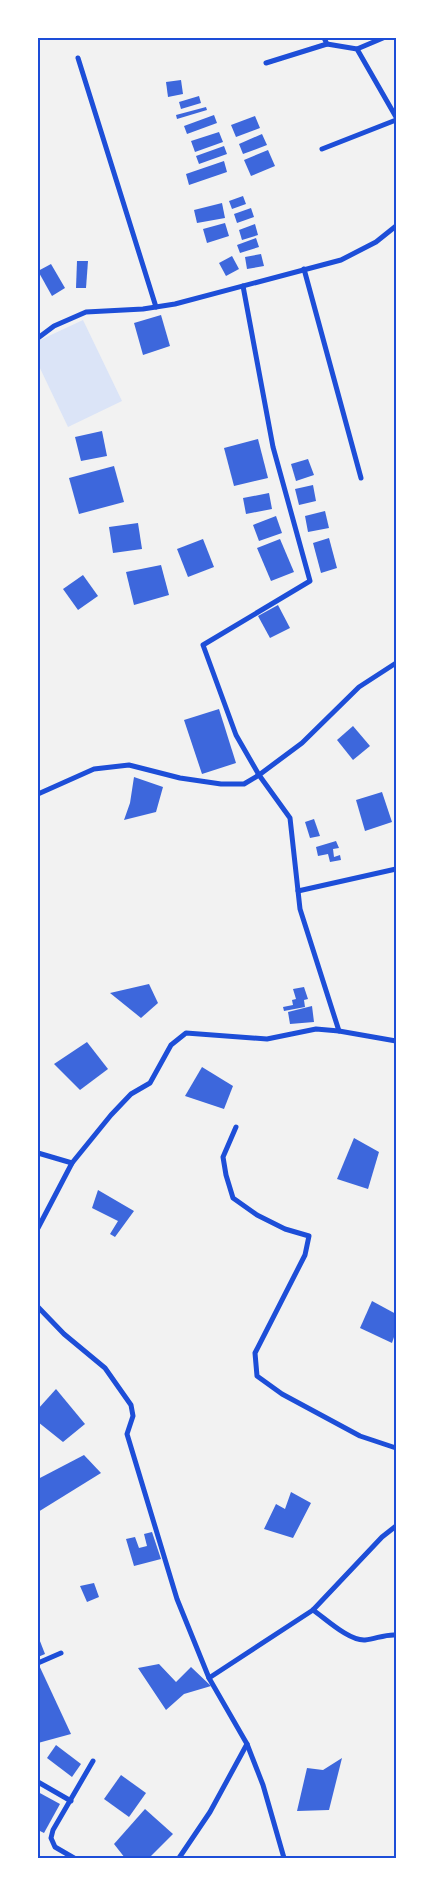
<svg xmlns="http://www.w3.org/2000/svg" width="434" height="1896" font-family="'Exo 2',sans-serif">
<rect width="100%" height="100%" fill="#f2f2f2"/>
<polygon fill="#dbe4f7" points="83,320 122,401 68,427 38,364 38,341"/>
<g fill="#3d67dc">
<polygon points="181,80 183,94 168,97 166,82"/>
<polygon points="199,96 201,103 181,109 179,102"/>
<polygon points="206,107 207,110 177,119 176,115"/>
<polygon points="214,115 217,123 187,134 184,126"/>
<polygon points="255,116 260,128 236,137 231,125"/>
<polygon points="219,132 223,142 195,152 191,141"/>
<polygon points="262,134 267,145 243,154 239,144"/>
<polygon points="224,146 227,154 199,164 196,156"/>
<polygon points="268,150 275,166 251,176 244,160"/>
<polygon points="224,161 227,172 189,185 186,174"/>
<polygon points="243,196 246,204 232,209 229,201"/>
<polygon points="222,203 225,218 197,223 194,210"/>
<polygon points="251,208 254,217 237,223 234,214"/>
<polygon points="225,223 229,236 207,243 203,229"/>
<polygon points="255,224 258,235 242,240 239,230"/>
<polygon points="256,238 259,247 240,253 237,245"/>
<polygon points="261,254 264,266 247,269 245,257"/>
<polygon points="232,256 239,269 226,276 219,263"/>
<polygon points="77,261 88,261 86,288 76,288"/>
<polygon points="51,264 65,288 52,296 38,271"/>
<polygon points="161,315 170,346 143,355 134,323"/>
<polygon points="102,431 107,456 81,461 75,437"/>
<polygon points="258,439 268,478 234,486 224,448"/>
<polygon points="308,459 314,475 296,481 291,464"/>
<polygon points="114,466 124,502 79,514 69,478"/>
<polygon points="313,485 316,501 299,505 295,489"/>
<polygon points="269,493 272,509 246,514 243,498"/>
<polygon points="325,511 329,528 308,532 305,516"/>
<polygon points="276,516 282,533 259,541 253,525"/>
<polygon points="138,523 142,549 113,553 109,527"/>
<polygon points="329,538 337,568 321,573 313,543"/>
<polygon points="203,539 214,567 188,577 177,549"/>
<polygon points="280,539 294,572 271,581 257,548"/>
<polygon points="161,565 169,595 134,605 126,572"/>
<polygon points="83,575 98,596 78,610 63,589"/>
<polygon points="278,605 290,628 270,638 258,616"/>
<polygon points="219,709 236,763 202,774 184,720"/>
<polygon points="353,726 370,746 353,760 337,740"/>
<polygon points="134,777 163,787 156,812 124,820 130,803"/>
<polygon points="382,792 392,822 365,831 356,800"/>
<polygon points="314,819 320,836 310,838 305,822"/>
<polygon points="336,841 339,848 333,849 334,857 340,855 341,860 330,862 328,854 318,856 316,847"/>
<polygon points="149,984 158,1003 141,1018 110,993"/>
<polygon points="304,987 308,999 304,1000 305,1007 284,1011 283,1007 293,1005 292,1000 296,999 293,989"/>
<polygon points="312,1006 314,1022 290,1024 288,1012"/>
<polygon points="87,1042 108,1069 80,1090 54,1064"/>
<polygon points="202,1067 233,1086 224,1109 185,1096"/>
<polygon points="354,1138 379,1152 368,1189 337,1179"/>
<polygon points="98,1190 134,1211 115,1237 110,1234 118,1221 92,1208"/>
<polygon points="372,1301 396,1314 396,1331 392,1343 360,1328"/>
<polygon points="56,1389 85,1424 63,1442 38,1422 38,1409"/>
<polygon points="84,1455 101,1473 38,1512 38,1479"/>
<polygon points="291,1492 311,1503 293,1538 264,1529 276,1504 285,1509"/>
<polygon points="152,1532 161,1559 134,1566 126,1539 135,1537 139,1548 147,1546 144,1534"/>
<polygon points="94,1583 99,1597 87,1602 80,1586"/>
<polygon points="38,1636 45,1654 38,1657"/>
<polygon points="38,1663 71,1734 38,1743"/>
<polygon points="159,1664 176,1682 191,1667 211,1686 184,1694 166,1710 138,1668"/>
<polygon points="56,1745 81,1764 72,1777 47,1758"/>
<polygon points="342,1758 329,1810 297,1811 307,1768 323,1770"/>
<polygon points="121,1775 146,1793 129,1817 104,1799"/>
<polygon points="38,1792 60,1804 44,1833 38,1830"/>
<polygon points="145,1809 173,1834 149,1858 125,1858 114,1844"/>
</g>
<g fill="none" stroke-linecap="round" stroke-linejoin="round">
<g stroke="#1d4ed8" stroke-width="5">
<polyline points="324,38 327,44 357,49 396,117"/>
<polyline points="357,49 383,38"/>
<polyline points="78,58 156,307"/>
<polyline points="266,63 327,44"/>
<polyline points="322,149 396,120"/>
<polyline points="304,269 361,478"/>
<polyline points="243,286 273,447 310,581 203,645 236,735 259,775 290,818 300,909 339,1031"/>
<polyline points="38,338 54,326 86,312 143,309 175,304 341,260 376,242 396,226"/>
<polyline points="38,794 94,769 129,765 180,778 221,784 244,784 259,775 302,743 359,687 396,663"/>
<polyline points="298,891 396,869"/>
<polyline points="236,1127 223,1157 226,1175 233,1198 257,1215 285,1229 309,1236 305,1255 255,1353 257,1376 282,1394 360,1436 396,1448"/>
<polyline points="38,1153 72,1163"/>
<polyline points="38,1228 72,1163 111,1115 131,1094 150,1083 171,1045 186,1033 267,1039 316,1029 339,1031 396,1041"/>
<polyline points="38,1307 64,1334 105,1368 131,1405 133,1416 127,1434 177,1599 209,1678"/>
<path d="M 313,1610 C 326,1619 349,1641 365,1640 C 376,1639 385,1634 396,1635"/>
<polyline points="38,1663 61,1653"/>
<polyline points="38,1782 71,1801"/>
<polyline points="74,1858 55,1847 51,1838 53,1830 93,1761"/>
<polyline points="179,1858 210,1812 247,1744"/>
<polyline points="284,1858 263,1785 247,1744 209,1678 313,1610 382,1537 396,1526"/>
</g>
</g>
<rect width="434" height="1896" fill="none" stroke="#ffffff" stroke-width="78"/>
<rect x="39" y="39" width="356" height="1818" fill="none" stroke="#1d4ed8" stroke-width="2"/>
</svg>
